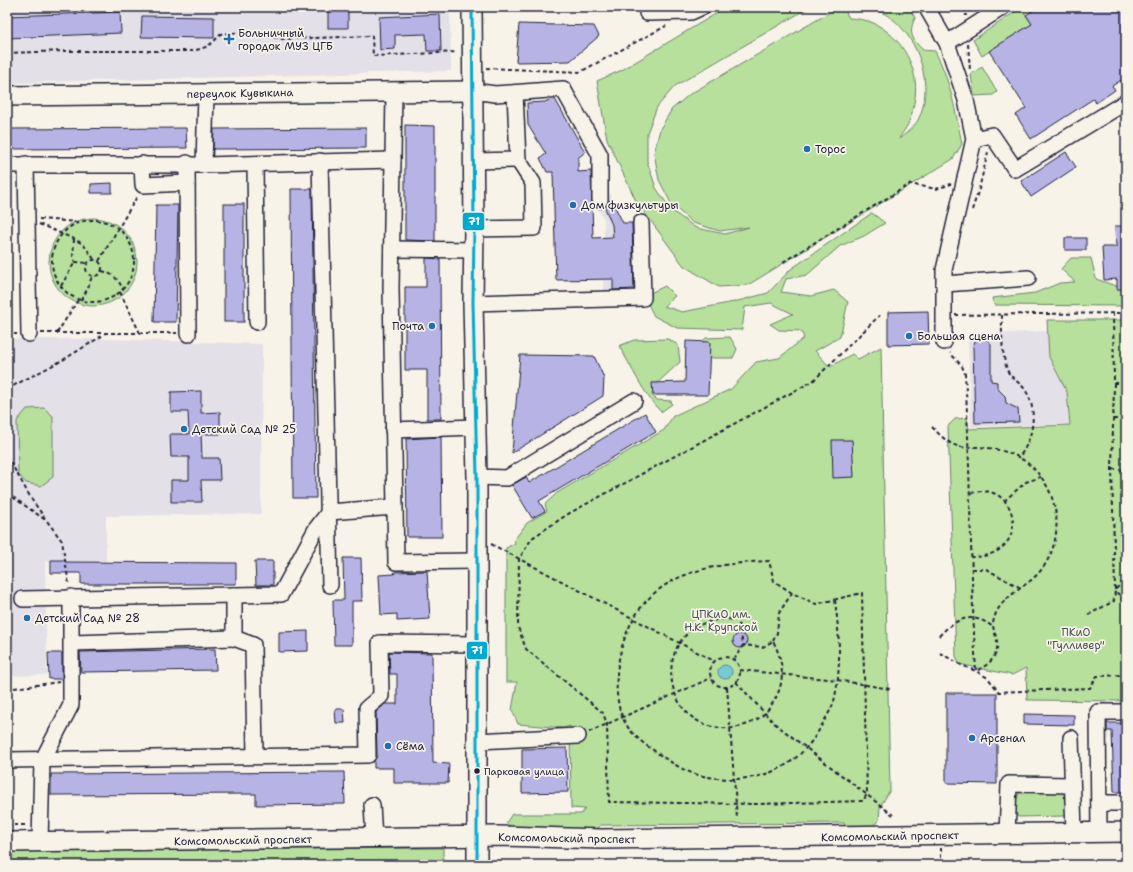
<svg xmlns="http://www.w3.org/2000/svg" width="1133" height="872" font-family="'Shantell Sans',sans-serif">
<rect width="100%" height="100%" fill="#f7f3e8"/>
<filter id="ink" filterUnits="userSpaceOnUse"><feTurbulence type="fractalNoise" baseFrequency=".025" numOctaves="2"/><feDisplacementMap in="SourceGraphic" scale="8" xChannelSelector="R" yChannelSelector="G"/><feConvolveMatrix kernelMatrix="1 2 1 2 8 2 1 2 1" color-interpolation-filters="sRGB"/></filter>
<g filter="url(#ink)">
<g fill="#e4e0e7">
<polygon points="7,7 450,7 451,71 7,83"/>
<rect x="543" y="7" width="95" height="5"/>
<polygon points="610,193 623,223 644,224 647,291 603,293 604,220 594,201"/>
<polygon points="1048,331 1049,357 1067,392 1070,424 971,427 968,335"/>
<polygon points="7,339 106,339 262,344 261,514 106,516 106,562 45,562 47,675 7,676"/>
</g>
<g fill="#b6e09c" stroke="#6c816c">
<path d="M 727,7 L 810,7 L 675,86 L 657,107 L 647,133 L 647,161 L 656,188 L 672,211 L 696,228 L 725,234 L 749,227 L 720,231 L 693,223 L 672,205 L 659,180 L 654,153 L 660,129 L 672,109 L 690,94 L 839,7 L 843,7 L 849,18 C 859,19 870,20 879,26 C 905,41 921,74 914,103 C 913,110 911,118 908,124 C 906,129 901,134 899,139 C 904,135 915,126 918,120 C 935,87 919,38 890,17 C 884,13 876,10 870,7 L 909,7 L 915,18 C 908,33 912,39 923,50 L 935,51 C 950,79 956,113 962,144 L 953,159 L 748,285 L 719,287 L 684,266 L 636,201 L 607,139 L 597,81 L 622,70 Z"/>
<polygon points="1021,8 1032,24 982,56 973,40"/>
<polygon points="982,67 997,92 993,95 974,96 971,74"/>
<polygon points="872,213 885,223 864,236 840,246 807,275 786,279 781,292 811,296 834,290 848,302 840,337 815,351 830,367 852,354 858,359 881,347 890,790 880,807 879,820 868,830 848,830 844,823 600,825 597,832 516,830 506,823 512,814 581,814 585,809 571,808 570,726 564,728 518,724 512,710 517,682 506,682 506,548 515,543 514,540 527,523 547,511 545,504 557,493 664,430 673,416 731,389 756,362 779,358 804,338 801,331 779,330 770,324 793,314 771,303 745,307 742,330 677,328 654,316 644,296 665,286 675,296 664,306 682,312 734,302 768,293 791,269"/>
<circle cx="93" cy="262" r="44"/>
<polygon points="1071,258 1091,258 1096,279 1116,286 1126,285 1126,305 1120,306 994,305 992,298 1035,293 1060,283 1075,282 1061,269"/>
<polygon points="1047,320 1126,320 1126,701 1027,700 1026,668 1012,675 959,664 956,656 948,426 955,419 967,418 969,429 1070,425 1067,392 1049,357"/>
<polygon points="730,337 737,349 733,358 711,358 697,346 706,338"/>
<path d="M 668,339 L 678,345 L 680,362 L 653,387 L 652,395 L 657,400 L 671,401 L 672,404 L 661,412 C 643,394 632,367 619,346 L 634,340 Z"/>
<polygon points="44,408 53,416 53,477 41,486 26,483 18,474 17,421 27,409"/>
<path d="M 1021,791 L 1063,791 L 1069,799 L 1068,812 L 1065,816 L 1018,817 C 1013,809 1015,798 1021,791 Z"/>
<polygon points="443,848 443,865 7,865 7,851"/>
</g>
<circle fill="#7ac9d6" stroke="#578698" cx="725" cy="672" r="7"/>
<g fill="#b7b4e5" stroke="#22223b">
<rect x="328" y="7" width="20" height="21"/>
<polygon points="1039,7 1126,7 1126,77 1112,86 1115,90 1096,103 1093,99 1031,139 1016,115 1026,108 989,51 1032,24 1026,15"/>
<polygon points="120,12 121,33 7,38 7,16"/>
<polygon points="440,14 441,51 427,51 426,34 395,35 395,49 380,50 379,17"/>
<polygon points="142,16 214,17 214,38 141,37"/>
<polygon points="519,24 594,26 599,36 570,61 516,62"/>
<polygon points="551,99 555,99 585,152 578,158 578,172 591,171 593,238 613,237 612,225 605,208 611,199 623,223 632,223 634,289 613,290 613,279 556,280 553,172 547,172 540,158 546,154 528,125 527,103 545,102"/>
<polygon points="405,125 435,126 435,241 405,240"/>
<polygon points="186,128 187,148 7,149 7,129"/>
<polygon points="366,128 366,148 213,149 214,129"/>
<polygon points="1066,152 1076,167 1031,197 1021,181"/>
<polygon points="112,183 112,193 91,193 91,184"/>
<polygon points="291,189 312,189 316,498 293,498"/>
<rect x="224" y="204" width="20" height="118"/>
<polygon points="156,205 178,205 176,322 154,322"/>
<polygon points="1115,226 1126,226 1126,289 1117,289 1117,279 1104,280 1102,247 1116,247"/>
<rect x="1065" y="238" width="21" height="12"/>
<polygon points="426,258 440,259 441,419 427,419 427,370 405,370 405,287 426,287"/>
<polygon points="928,311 929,344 888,345 888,312"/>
<polygon points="985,336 991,344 991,381 997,382 997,388 1005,396 1006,403 1018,409 1019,422 975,423 973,346 977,337"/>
<polygon points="686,341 710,342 708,395 653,395 652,383 685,382"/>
<polygon points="520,355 594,356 604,378 603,396 512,453"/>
<polygon points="201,391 201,413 220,412 220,434 201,434 202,458 219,458 220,480 201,480 202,502 171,502 171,480 189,480 189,457 171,457 170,434 189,434 188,412 171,412 171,392"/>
<polygon points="645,413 656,432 539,501 545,511 532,518 512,485 526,477 529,483"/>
<polygon points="441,437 442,537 407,537 406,439"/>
<polygon points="832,440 852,440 854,477 833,478"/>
<polygon points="343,558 361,558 362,601 352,601 352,645 334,645 333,600 344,600"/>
<polygon points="51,560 65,560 65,562 236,563 236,584 81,584 81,573 51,573"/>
<polygon points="255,561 273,561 273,585 256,585"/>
<polygon points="427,571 430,619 397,621 397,614 381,615 379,575 395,574 394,572"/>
<polygon points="308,631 308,651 279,652 279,632"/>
<circle cx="740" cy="641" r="7"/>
<polygon points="215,649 216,670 81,672 80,652"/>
<polygon points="389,652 432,653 433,763 449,764 448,783 394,783 394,768 374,768 374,761 377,755 376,712 385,704 397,704 397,674 390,674"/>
<polygon points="48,653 62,653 62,679 49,679"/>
<polygon points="946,693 997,693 997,784 946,783"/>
<polygon points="335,709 344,709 345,723 336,723"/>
<polygon points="1024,714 1074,715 1074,725 1024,724"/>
<polygon points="1107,723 1126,723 1126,792 1114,792 1112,731 1107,731"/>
<polygon points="567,748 568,792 522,793 522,749"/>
<polygon points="344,772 345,804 256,805 256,794 51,795 51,774"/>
</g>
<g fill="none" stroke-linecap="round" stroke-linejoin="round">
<defs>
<g id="minor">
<polyline points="647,7 647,13 691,12 702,7"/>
<polyline points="933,7 928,10 947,43 966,100 974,139 944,270 944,342"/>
<polyline points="947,43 1003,7"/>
<polyline points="473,91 495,94 563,89 600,155 600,200"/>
<polyline points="394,92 391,289 396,562 477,561"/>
<polyline points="974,139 992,135 1015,169 1126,102"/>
<polyline points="320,161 330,585"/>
<polyline points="474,161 518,160"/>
<polyline points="187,163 188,334"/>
<polyline points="26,164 29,334"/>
<polyline points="142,164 143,185 187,183"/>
<polyline points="255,164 257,322"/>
<polyline points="7,165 204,165 393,160"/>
<polyline points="204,165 206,94"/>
<polyline points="474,229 534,228 533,183 518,160 515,93"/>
<polyline points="392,249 474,250"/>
<polyline points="944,284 1028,278"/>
<polyline points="473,303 643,298 641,223"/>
<polyline points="393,430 475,427"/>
<polyline points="477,477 507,478 634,401"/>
<polyline points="234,595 234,638 253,645 255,755"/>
<polyline points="23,599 281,594 316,529 329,512 394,507"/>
<polyline points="72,643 234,638"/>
<polyline points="1071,738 1074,833"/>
<polyline points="477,741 578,736"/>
<polyline points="7,760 368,755 367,708 381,696 380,643 477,644"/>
<polyline points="1099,803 1126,803"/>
<polyline points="372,805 374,838"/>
<polyline points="1099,833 1098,712 1126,712"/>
<polyline points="1007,834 1009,784 1072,785"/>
<polyline points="40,842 42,761 71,705 71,597"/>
</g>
<g id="major">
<polyline points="472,7 474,229 473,303 477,477 477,865"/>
<polyline points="7,96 473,91"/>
<polyline points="7,842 499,836 601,839 1126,832"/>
</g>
</defs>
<use href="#minor" stroke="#22223b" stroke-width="18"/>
<use href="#major" stroke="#22223b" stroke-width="22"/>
<g stroke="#22223b" stroke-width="2" stroke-dasharray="4 3" stroke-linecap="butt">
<polyline points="965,7 966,16"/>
<polyline points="968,44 970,70"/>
<path d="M 7,53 L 65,51 L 192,51 C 206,48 212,45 220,34 L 245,32 L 283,39 L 372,36 L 373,56 L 457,52"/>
<polyline points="486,68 580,72 666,26"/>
<polyline points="972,210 979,189 988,152"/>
<polyline points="39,219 78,222"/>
<circle cx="93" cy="261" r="41"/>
<polyline points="39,224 74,239 83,244 94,259"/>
<polyline points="74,239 73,257 75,262"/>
<circle cx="94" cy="268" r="8"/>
<polyline points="99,261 138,195"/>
<polyline points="783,262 910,184 936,189 951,184"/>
<path d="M 102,271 C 113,274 118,278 123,290"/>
<polyline points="61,286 75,262 87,263"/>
<polyline points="120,292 140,333"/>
<polyline points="81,300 88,288 92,276"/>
<polyline points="1113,313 1114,383 1112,469 1115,590 1126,604"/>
<polyline points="955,315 1126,313"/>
<path d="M 1002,315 C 1002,332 1001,352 1007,369 C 1009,377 1018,381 1023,387 C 1039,406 1034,440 1018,458"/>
<polyline points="41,333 177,333"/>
<polyline points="57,333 78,300"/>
<polyline points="7,334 17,334"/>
<polyline points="1114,383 1126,383"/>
<polyline points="7,389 63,360 105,334"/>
<polyline points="1113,419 1126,419"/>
<path d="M 932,427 C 940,435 949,445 961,447 C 966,448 971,447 976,447 C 987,447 1001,450 1012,454 C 1056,473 1070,531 1042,569 C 1033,581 1019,588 1008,598 C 1000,604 994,614 993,624 C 993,630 996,635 997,641 C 999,656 989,665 976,671 C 970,572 971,473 965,374 L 962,366 L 950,353"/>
<polyline points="7,456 32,500 45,518"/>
<polyline points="1112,469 1126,470"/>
<polyline points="7,493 47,521 62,541 69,585"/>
<path d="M 971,493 C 1019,478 1034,557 972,557"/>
<polyline points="1004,501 1026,482 1041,477"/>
<polyline points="491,544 714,661"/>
<polyline points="972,569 986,569 1021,588"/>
<path d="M 792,593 L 774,581 L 769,561 C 712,564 653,571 628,630 C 617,655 612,690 622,716 C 628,732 642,743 656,752 C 670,762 686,773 703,776 C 756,786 798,771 823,723 C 827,716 832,708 834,701 C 842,668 839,632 835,600"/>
<polyline points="1088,615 1114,601 1115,590 1126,579"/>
<path d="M 939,636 C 956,618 972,611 993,627"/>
<polyline points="773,641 777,633 779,613 792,593 816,604 862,593 867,794 863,801 757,804 609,802 607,724 603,713 526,649 518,627 519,559 532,538 568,514 813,381 880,315"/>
<polyline points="940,653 961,665 976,671 988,678 999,692 1090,688 1097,676 1126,675"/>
<circle cx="725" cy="672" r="15"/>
<path d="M 734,660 L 743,645 L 738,620 C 648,609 652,734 732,728 C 748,726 764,718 772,704 C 786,684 784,662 773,641 L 763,647 L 743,645"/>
<polyline points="740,670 837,680 890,689"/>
<polyline points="736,682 774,723 893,815"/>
<polyline points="727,687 737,818"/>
<polyline points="7,689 59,682"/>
<polyline points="589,732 711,678"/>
<polyline points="7,825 28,825"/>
<polyline points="941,865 941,848"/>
</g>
<use href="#minor" stroke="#f7f3e8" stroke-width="15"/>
<use href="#major" stroke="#f7f3e8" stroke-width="19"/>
<defs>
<polyline id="bus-1" points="472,7 474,229 473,303 477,477 477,865"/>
</defs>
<use href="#bus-1" stroke="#f7f3e8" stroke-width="6"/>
<use href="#bus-1" stroke="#00a9ce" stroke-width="3"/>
</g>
</g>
<g fill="#1f6fb2" stroke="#f7f3e8" stroke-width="1.5">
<path d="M227 33h4v4h4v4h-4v4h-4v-4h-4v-4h4z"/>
<circle cx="807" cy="149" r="4"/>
<circle cx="573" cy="205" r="4"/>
<circle cx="432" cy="326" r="4"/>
<circle cx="909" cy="336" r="4"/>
<circle cx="184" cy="429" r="4"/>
<circle cx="27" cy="618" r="4"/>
<circle cx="972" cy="738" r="4"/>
<circle cx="388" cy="746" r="4"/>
</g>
<circle fill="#22223b" stroke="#f7f3e8" stroke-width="1.5" cx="477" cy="771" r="3.5"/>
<g text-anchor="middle" stroke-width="3.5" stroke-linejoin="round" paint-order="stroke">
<g font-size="10" fill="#22223b" stroke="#f7f3e8" text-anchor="start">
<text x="484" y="775">Парковая улица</text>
</g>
<g font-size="11" fill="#22223b" stroke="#f7f3e8" text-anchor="start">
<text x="238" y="37">Больничный<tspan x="238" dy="13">городок МУЗ ЦГБ</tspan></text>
<text x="815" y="153">Торос</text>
<text x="581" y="209">Дом физкультуры</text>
<text x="424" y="330" text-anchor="end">Почта</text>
<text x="917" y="340">Большая сцена</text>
<text x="192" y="433">Детский Сад № 25</text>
<text x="35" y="622">Детский Сад № 28</text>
<text x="980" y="742">Арсенал</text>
<text x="396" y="750">Сёма</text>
</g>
<g font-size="11" fill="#22223b" stroke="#f7f3e8">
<text transform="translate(240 93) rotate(-1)" y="4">переулок Кувыкина</text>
<text transform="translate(890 836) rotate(-1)" y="4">Комсомольский проспект</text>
<text transform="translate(567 838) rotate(1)" y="4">Комсомольский проспект</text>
<text transform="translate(243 840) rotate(-1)" y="4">Комсомольский проспект</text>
</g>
<g font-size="11" fill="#475253" stroke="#f7f3e8">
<text x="721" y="618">ЦПКиО им.<tspan x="721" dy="13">Н.К. Крупской</tspan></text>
<text x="1076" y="636">ПКиО<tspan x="1076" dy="13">"Гулливер"</tspan></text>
</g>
</g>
<g stroke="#f7f3e8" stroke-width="1.5">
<rect x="462" y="212" width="23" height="19" rx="4" fill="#00a9ce"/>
<rect x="466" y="641" width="22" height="19" rx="4" fill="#00a9ce"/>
</g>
<g font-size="11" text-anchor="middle" font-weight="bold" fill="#fff">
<text x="474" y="225">71</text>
<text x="477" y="654">71</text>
</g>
<rect width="1133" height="872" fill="none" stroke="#f7f3e8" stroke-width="24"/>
<rect x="12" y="12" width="1109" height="848" fill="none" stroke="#22223b" stroke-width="1.5" filter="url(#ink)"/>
</svg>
